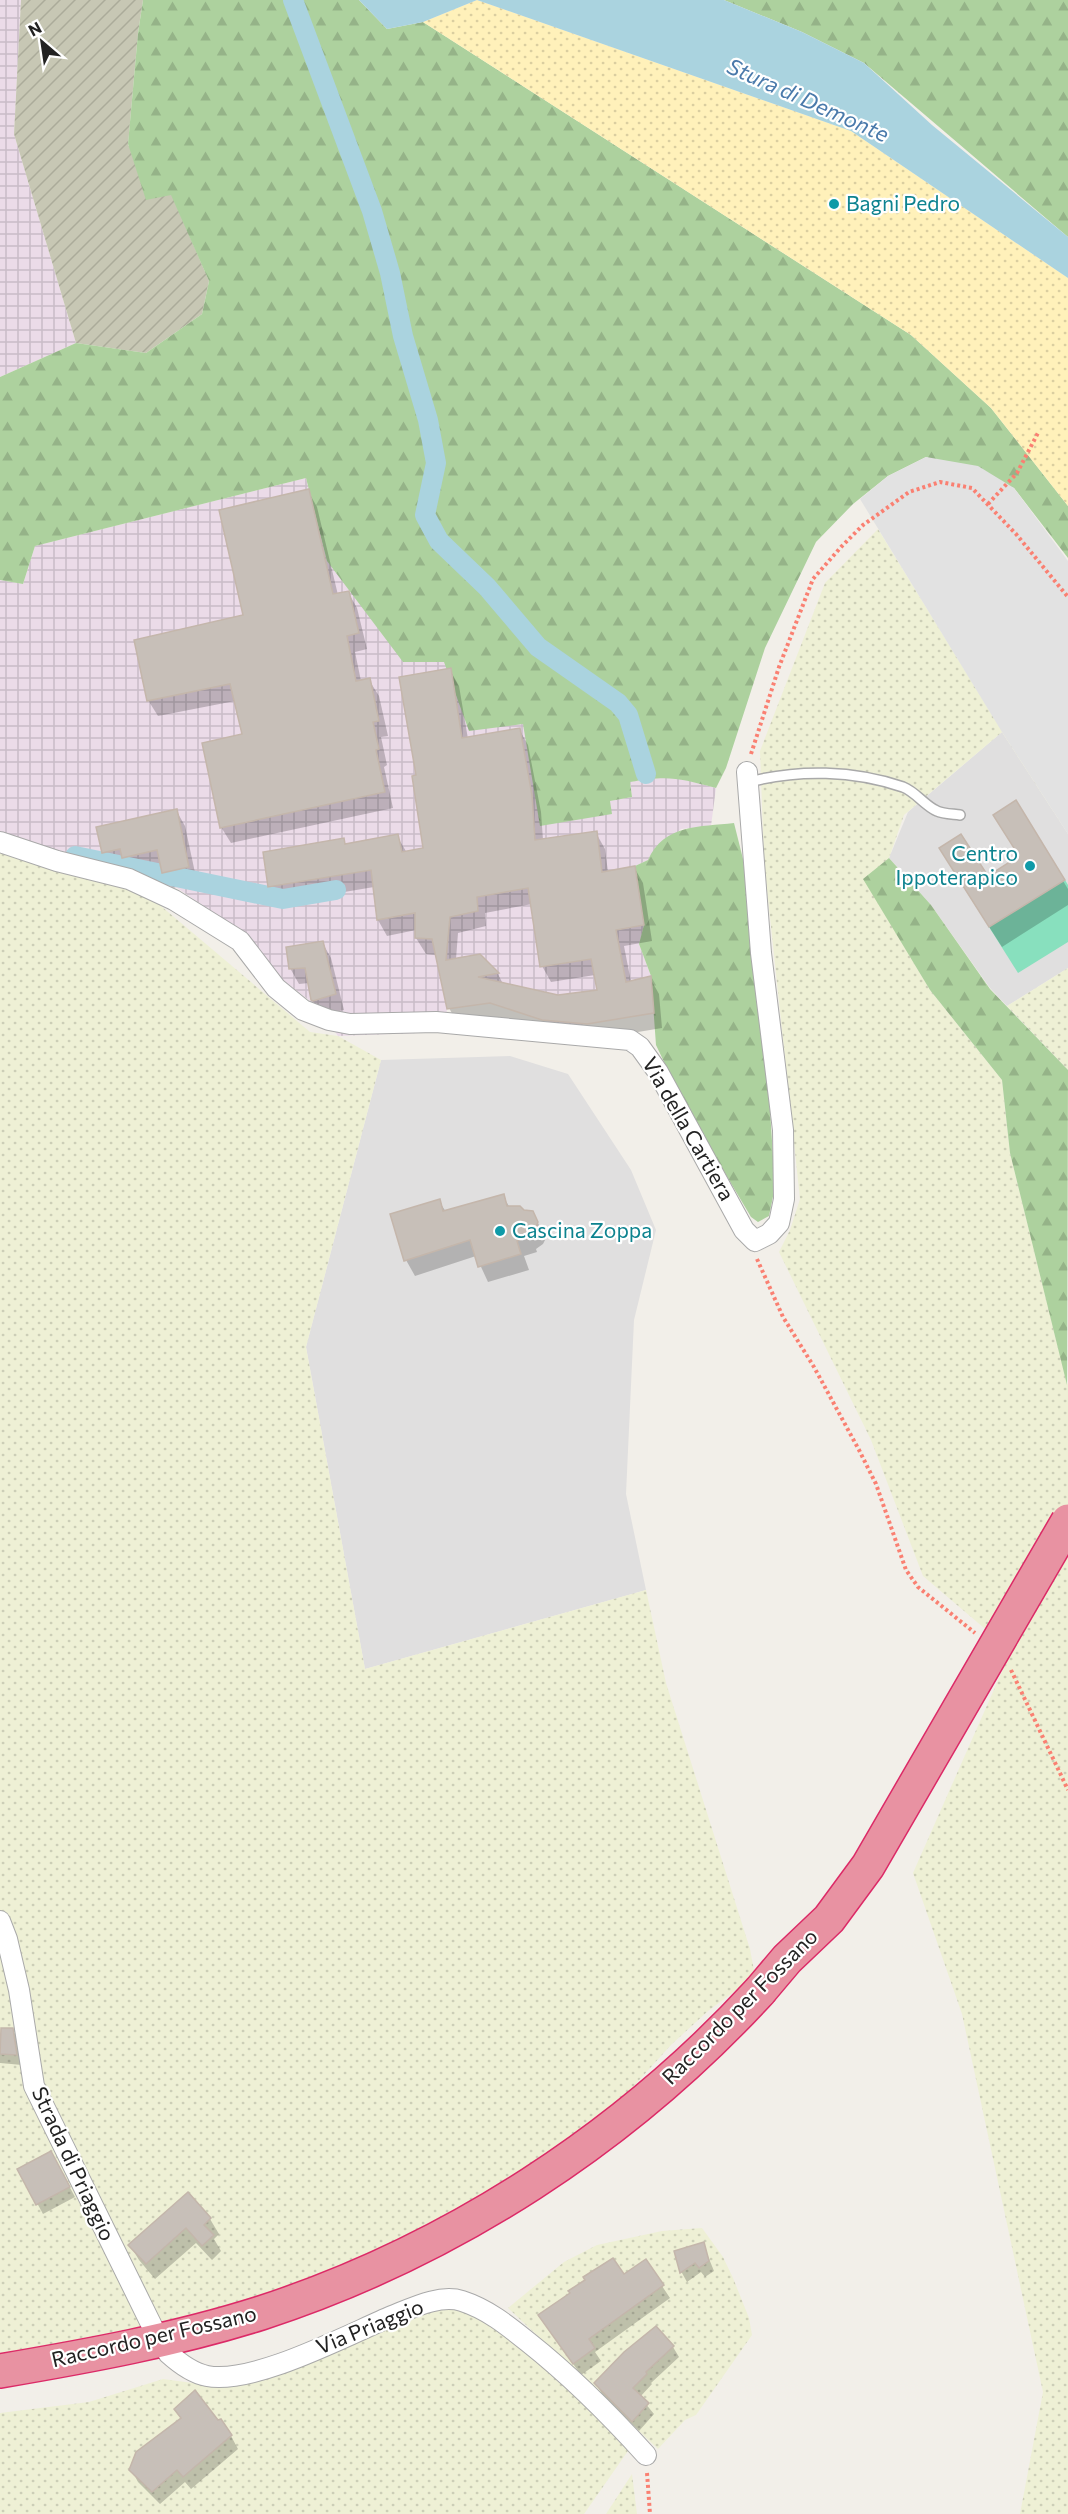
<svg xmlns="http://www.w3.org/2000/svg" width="1068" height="2514" font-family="Commissioner,sans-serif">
<defs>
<pattern id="industrial-grid" width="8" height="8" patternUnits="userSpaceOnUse" patternTransform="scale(1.5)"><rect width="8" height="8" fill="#ebdbe8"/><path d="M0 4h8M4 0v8" fill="none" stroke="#c9bcc7"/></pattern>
<pattern id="construction-furrows" width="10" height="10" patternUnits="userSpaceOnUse" patternTransform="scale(1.5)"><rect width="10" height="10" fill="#c7c7b4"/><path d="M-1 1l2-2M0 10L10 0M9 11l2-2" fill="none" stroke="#abab9a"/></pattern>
<pattern id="farmland-dots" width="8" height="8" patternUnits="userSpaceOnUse" patternTransform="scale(1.5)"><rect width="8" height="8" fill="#eef0d5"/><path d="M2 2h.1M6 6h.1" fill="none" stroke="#ccceb7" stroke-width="1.8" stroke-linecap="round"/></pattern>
<pattern id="forest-firs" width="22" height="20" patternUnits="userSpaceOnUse" patternTransform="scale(1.5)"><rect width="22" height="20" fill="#add19e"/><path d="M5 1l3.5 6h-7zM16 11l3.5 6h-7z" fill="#95b388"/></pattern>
<pattern id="sand-dots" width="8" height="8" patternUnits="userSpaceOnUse" patternTransform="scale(1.5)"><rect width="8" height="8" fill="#fff1ba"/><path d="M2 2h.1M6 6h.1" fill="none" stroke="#dacea0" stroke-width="1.8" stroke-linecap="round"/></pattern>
</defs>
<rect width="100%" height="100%" fill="#f2efe9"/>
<g fill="#e0dfdf">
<polygon points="1002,732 1068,834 1068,968 1007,1006 990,988 931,905 889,858 908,812"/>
<polygon points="510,1056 568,1074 631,1170 656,1230 634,1320 626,1494 646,1590 365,1669 306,1347 381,1060"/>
</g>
<g fill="url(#industrial-grid)">
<polygon points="0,0 21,0 14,134 76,343 0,377"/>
<polygon points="306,478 327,561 444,662 523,723 611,814 609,801 632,797 630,782 660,777 676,777 716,788 711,826 681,829 648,860 635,866 644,925 639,944 651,976 654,1013 566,1027 490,1003 447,1009 445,1032 338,1036 319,1008 252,956 230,924 177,888 57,861 0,846 0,580 23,584 35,546"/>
</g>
<polygon fill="url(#construction-furrows)" points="21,0 143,0 138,33 128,145 172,195 209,281 202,314 146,353 76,343 14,134"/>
<g fill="url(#farmland-dots)">
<polygon points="878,529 994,718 1068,834 1002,732 904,815 889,858 864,879 930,990 1002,1080 1010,1153 1067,1384 1068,1383 1068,2514 1020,2514 1043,2392 962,2014 913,1873 1011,1651 923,1576 871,1440 779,1252 790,1230 800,1199 764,861 760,751 825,583"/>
<polygon points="0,852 129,879 310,1032 338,1036 381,1060 306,1347 365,1669 646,1590 666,1683 750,1949 755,1976 708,2011 671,2045 621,2100 554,2151 476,2201 402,2240 324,2275 235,2306 112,2337 39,2347 0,2355"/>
<polygon points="1068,968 1068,1070 1007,1006"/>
<polygon points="702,2228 723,2257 733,2278 749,2318 752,2335 696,2415 685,2420 658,2449 508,2308 564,2262 597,2245 662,2231"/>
<polygon points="429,2308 467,2310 542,2359 630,2448 584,2514 0,2514 0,2413 89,2402 163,2379 200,2384"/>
<polygon points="632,2474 637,2514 606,2514"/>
</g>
<g fill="url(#forest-firs)">
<path d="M 143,0 L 359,0 L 387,29 L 423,22 L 911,335 L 991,408 L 1068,506 L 1068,558 L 1014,488 L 926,457 L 888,476 L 853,504 L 816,542 L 765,648 L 726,768 L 716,788 C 679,778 668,775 630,782 L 632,797 L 610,801 L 612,814 L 540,826 L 523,724 L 469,731 L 444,662 L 403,662 L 327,561 L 306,478 L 35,546 L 23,584 L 0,580 L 0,377 L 76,343 L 146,353 L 202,314 L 209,281 L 171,195 L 146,200 L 128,144 L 138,33 Z"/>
<polygon points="724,0 1068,0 1068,237 864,63 802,32"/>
<path d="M 734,823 L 743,859 L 767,1064 L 775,1187 L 769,1216 L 758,1222 L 751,1217 L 684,1104 L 656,1045 L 651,976 L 639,944 L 644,925 L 635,866 L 648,860 C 664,824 700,827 734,823 Z"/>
<polygon points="889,858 931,905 990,989 1068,1070 1067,1385 1010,1153 1002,1080 930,990 863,879"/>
</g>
<polygon fill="url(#sand-dots)" points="477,0 851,131 1068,278 1068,506 991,408 911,335 423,22"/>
<polygon fill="#88e0be" points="1065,880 1068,885 1068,942 1018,973 989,927"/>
<polygon fill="#e2e2e2" points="926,457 978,466 1014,488 1068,561 1068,834 1002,732 860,499 888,476"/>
<polygon fill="#aad3df" points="359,0 724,0 802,32 864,63 932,125 1068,237 1068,278 851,131 477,0 423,22 387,29"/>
<g fill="#0003" fill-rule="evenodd">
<polygon points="308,491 317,507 338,595 348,592 357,608 367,649 355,652 361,681 369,680 379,696 388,736 381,737 387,765 384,767 393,808 231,843 221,827 244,735 235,701 158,716 148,700 245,616"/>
<path d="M 450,670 L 459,686 L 468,739 L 519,729 L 528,745 L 541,812 L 543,840 L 596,833 L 605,849 L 608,872 L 634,867 L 643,883 L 652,941 L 624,946 L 631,982 L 650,978 L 659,994 L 662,1028 L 596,1039 L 458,1024 L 449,1008 L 437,955 L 426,954 L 416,938 L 416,930 L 387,936 L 378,920 L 374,887 L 279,903 L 270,887 L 343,840 L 346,845 L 397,836 L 407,853 L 425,849 L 417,777 ZM 532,904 L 542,966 L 551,982 L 595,975 L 598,991 L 558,996 L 503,984 L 498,974 L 480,955 L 456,959 L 458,933 L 486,926 L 485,913 Z"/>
<polygon points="1015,802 1068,889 1068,905 1002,947 952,869 987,878 1021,857"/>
<polygon points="176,810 185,826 197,882 172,888 162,866 132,872 127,864 112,867 103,852"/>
<polygon points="322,942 331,958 344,1010 321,1015 312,1000 309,983 299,984 290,968"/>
<polygon points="503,1196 510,1208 532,1212 546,1238 543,1244 536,1249 537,1252 524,1256 529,1270 488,1282 476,1256 415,1276 406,1260 439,1201 446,1212"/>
<polygon points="12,2029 18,2039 22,2065 0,2063 0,2034"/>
<polygon points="56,2162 75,2197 43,2214 19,2170"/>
<polygon points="210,2219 219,2234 214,2239 221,2251 212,2260 196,2243 155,2279 139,2260 130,2245"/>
<polygon points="703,2244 714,2271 705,2277 701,2272 687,2282 682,2273 676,2252"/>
<polygon points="623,2276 662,2286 670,2298 595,2352 601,2361 581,2375 547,2327 571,2293 587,2280"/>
<polygon points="673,2347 679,2357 651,2383 652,2384 640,2397 654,2414 639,2431 602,2394 596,2384"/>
<polygon points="176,2409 231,2436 238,2449 191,2489 185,2482 160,2504 138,2482 131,2469 182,2420"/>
</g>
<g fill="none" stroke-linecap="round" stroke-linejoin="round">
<g stroke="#aad3df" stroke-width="20">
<polyline points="293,0 372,211 390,273 403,336 428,420 436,463 425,515 439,541 487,587 538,647 618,703 628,715 646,774"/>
<polyline points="75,856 283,899 336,890"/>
</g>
</g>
<g fill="#c7bfb8" stroke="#c4b6ab" stroke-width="1.5" fill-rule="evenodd">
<polygon points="309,489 333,594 349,591 359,633 347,636 356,681 370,678 379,721 373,722 379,749 376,750 385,792 220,828 202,743 242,734 230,684 147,701 134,640 243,615 219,510"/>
<path d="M 451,668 L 462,738 L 520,728 L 532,795 L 535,840 L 597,831 L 602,872 L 635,866 L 644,925 L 616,930 L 626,982 L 651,976 L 654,1013 L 587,1024 L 542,1020 L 490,1003 L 447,1009 L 432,939 L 415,938 L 415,913 L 377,920 L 371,870 L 268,887 L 263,852 L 344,838 L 345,844 L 398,834 L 402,852 L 423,848 L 412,776 L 416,775 L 399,677 ZM 528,888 L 540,967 L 591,959 L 597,990 L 558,995 L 478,977 L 499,973 L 480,954 L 446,960 L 450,917 L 478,911 L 477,897 Z"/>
<polygon points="1016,800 1065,880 989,927 939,848 961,834 988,876 1019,856 993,815"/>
<polygon points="177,809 189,867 162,873 157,850 122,858 120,849 102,853 96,827"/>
<polygon points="323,941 336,994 313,1001 311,1000 305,968 289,969 286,947"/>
<polygon points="504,1194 507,1206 520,1206 524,1210 533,1211 538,1222 535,1229 528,1233 529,1236 517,1241 521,1254 478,1267 470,1240 404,1261 390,1214 440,1199 443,1211"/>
<polygon points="1,2028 13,2028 17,2055 0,2054"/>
<polygon points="51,2151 70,2187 36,2205 17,2169"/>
<polygon points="188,2192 211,2218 204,2225 214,2235 202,2246 186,2228 146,2264 128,2245"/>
<polygon points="704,2242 709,2261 699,2268 695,2263 680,2273 674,2251"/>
<polygon points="613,2258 624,2274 646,2259 664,2285 589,2339 595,2348 573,2364 538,2315 570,2293 568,2291 585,2280 583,2277"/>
<polygon points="656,2326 674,2346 646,2372 647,2374 633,2388 649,2403 632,2422 594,2383 624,2352"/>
<polygon points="195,2390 218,2420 221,2419 232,2435 183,2477 177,2470 152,2492 129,2470 136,2452 181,2418 174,2409"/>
</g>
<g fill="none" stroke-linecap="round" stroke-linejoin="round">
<defs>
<path id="service" d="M 749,782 C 799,769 853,770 903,787 C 916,792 925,806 937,811 C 943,814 953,814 960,815"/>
<g id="minor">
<polyline points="0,842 57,861 129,879 174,900 240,941 276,988 303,1010 329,1020 350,1024 436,1022 630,1040 640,1047 658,1072 744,1230 755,1241 769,1234 779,1223 784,1199 783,1130 761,953 747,772"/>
<polyline points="0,1921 7,1939 19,1990 34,2086 154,2330"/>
<path d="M 168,2353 C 179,2363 192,2373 207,2376 C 253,2385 347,2335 392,2316 C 412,2308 440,2294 462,2301 C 487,2309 507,2325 528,2342 C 571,2376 609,2414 646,2455"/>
</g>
<path id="motorway" d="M 0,2371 C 88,2356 176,2340 261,2313 C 451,2251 625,2138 760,1991"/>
</defs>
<use href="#service" stroke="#a9a9a9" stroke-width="12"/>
<use href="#minor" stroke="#a9a9a9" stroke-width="22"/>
<use href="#motorway" stroke="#dc2a67" stroke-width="36"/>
<g stroke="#fa8072" stroke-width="4" stroke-dasharray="3 3" stroke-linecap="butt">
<polyline points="988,504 1017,473 1039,431"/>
<polyline points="751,754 779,667 813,579 841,547 863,525 909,492 940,482 972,488 1016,534 1068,597"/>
<polyline points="757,1259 783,1317 814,1367 859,1450 876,1484 906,1570 918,1587 975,1633"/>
<polyline points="1011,1670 1068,1790"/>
<polyline points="647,2473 650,2514"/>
</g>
<use href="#service" stroke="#fff" stroke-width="9"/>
<use href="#minor" stroke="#fff" stroke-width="20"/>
<use href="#motorway" stroke="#e892a2" stroke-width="33"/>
<defs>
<polyline id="motorway-bridge" points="760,1991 787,1959 829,1919 868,1866 1068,1521"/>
</defs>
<use href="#motorway-bridge" stroke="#dc2a67" stroke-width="36" stroke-linecap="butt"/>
<use href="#motorway-bridge" stroke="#e892a2" stroke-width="33"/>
</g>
<g fill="#0f9aa8" stroke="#fff" stroke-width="2">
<circle cx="834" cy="204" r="6"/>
<circle cx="1030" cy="866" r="6"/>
<circle cx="500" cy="1231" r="6"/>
</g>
<g text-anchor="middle" stroke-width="4.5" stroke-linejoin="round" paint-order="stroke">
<g font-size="21" fill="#0d838f" stroke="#fff" text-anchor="start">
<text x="846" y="211">Bagni Pedro</text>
<text x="1018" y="861" text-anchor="end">Centro<tspan x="1018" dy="24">Ippoterapico</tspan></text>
<text x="512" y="1238">Cascina Zoppa</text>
</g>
<g font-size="21" fill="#222" stroke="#fff">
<text transform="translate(688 1129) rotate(60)" y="7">Via della Cartiera</text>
<text transform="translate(740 2007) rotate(-45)" y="7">Raccordo per Fossano</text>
<text transform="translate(73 2164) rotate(65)" y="7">Strada di Priaggio</text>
<text transform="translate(370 2327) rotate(-22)" y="7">Via Priaggio</text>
<text transform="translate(154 2337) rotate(-13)" y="7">Raccordo per Fossano</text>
</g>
<g font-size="22" font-style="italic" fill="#4a7aab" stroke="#fff">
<text transform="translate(808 100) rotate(24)" y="8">Stura di Demonte</text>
</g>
</g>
<g transform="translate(42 42) rotate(331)" stroke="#ffffff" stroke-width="4.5" paint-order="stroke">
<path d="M0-4.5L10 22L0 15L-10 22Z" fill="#222222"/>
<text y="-9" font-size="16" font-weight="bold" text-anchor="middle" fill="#222222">N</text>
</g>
</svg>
